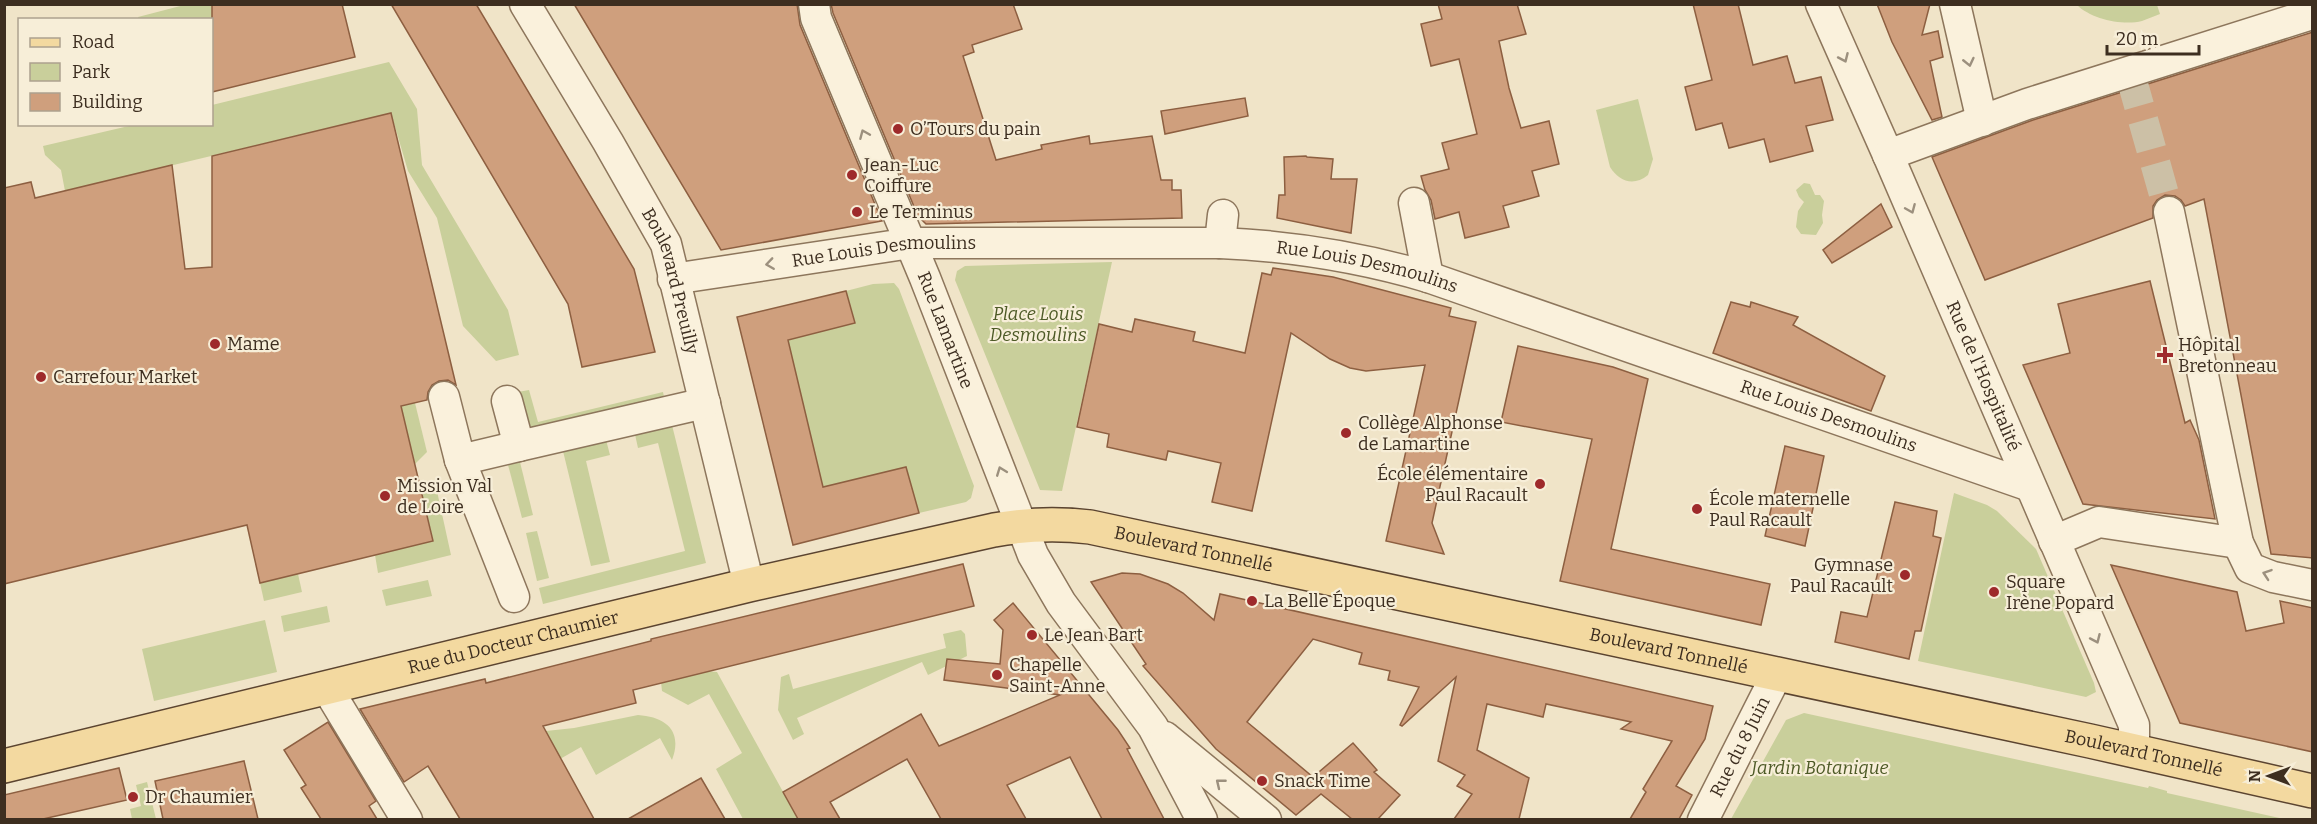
<svg xmlns="http://www.w3.org/2000/svg" width="2317" height="824" font-family="Bitter,serif">
<rect width="100%" height="100%" fill="#f0e4c8"/>
<g fill="#c9cf9b">
<polygon points="188,4 235,5 238,14 212,21 139,19 138,17"/>
<path d="M 2077,5 L 2157,5 L 2160,14 C 2154,16 2148,19 2142,21 C 2123,26 2091,19 2077,5 Z"/>
<polygon points="389,62 417,109 422,165 508,310 519,355 496,361 463,326 437,218 408,171 391,113 65,191 61,170 45,155 43,146 133,125 212,124 212,105"/>
<path d="M 1638,99 L 1653,159 L 1648,175 C 1633,187 1619,181 1610,167 L 1596,110 Z"/>
<polygon points="1804,183 1810,184 1815,195 1820,195 1824,201 1822,215 1823,223 1816,235 1801,234 1796,227 1798,211 1804,202 1799,197 1796,190"/>
<polygon points="1112,262 1062,491 1040,490 955,280 957,271 965,266"/>
<polygon points="894,283 899,289 974,486 971,498 966,502 919,513 906,468 823,487 788,340 855,322 846,291 873,284"/>
<polygon points="529,390 538,422 663,392 665,402 530,434 518,392"/>
<polygon points="415,403 427,452 415,464 401,406"/>
<polygon points="671,421 706,563 543,604 539,588 685,551 658,443 638,448 634,430"/>
<polygon points="605,436 610,455 586,461 610,562 591,566 562,447"/>
<polygon points="519,458 533,515 522,518 507,461"/>
<polygon points="419,481 435,482 451,555 378,573 375,555 433,540"/>
<polygon points="1954,493 1987,505 1997,511 2036,549 2094,683 2096,692 2086,697 1918,661"/>
<polygon points="537,531 549,578 537,581 526,533"/>
<polygon points="298,574 302,592 264,601 260,583"/>
<polygon points="428,580 432,596 386,606 382,590"/>
<polygon points="327,606 330,622 284,632 281,616"/>
<polygon points="265,620 277,672 154,701 142,649"/>
<polygon points="961,630 965,634 967,656 928,675 922,662 797,718 804,734 793,740 778,710 781,677 789,674 793,689 946,648 943,634"/>
<polygon points="706,671 717,672 798,819 743,819 716,769 742,753 709,694 688,705 662,691 661,682"/>
<polygon points="1804,713 2148,788 2149,786 2167,791 2167,793 2284,819 1731,819 1786,720"/>
<path d="M 638,715 C 666,717 683,731 672,760 L 660,738 L 596,775 L 581,747 L 560,759 L 518,734 L 574,728 Z"/>
<polygon points="147,782 156,819 132,819 130,809 141,806 136,785"/>
</g>
<g fill="#cf9f7d" stroke="#8d5f41" stroke-width="1.5">
<polygon points="212,4 342,4 355,57 212,92"/>
<polygon points="391,4 476,4 634,269 655,352 582,367 568,304"/>
<polygon points="574,4 797,4 800,25 882,221 721,250"/>
<polygon points="831,4 1013,4 1022,29 972,45 974,52 963,56 996,160 1042,149 1041,145 1089,136 1090,144 1152,136 1161,180 1172,180 1172,190 1181,190 1182,218 926,224 918,216 833,13"/>
<polygon points="1438,4 1517,4 1526,34 1499,41 1509,88 1521,128 1549,121 1559,164 1532,171 1539,196 1503,206 1509,227 1465,238 1459,212 1435,219 1431,200 1425,190 1421,176 1449,169 1442,143 1477,134 1459,59 1431,66 1421,24 1442,19"/>
<polygon points="1693,4 1738,4 1753,65 1787,56 1795,83 1821,77 1833,120 1806,126 1813,151 1770,162 1764,139 1729,148 1722,123 1696,130 1685,87 1712,80"/>
<polygon points="1877,4 1930,4 1922,35 1938,31 1943,57 1930,61 1942,117 1932,120 1892,42"/>
<polygon points="2313,32 2313,558 2271,554 2204,199 2185,206 2181,200 2175,196 2165,195 2157,200 2153,206 2153,218 1985,280 1932,157 2033,120"/>
<polygon points="1245,98 1248,116 1165,134 1161,111"/>
<polygon points="391,113 456,385 448,380 439,381 432,385 428,392 427,400 401,406 433,541 260,583 247,525 4,584 4,188 31,182 35,198 172,165 185,269 212,267 212,156"/>
<polygon points="1306,156 1307,157 1333,159 1331,179 1357,179 1351,233 1277,218 1279,195 1285,195 1284,157"/>
<polygon points="1881,204 1892,227 1832,263 1823,250"/>
<polygon points="1273,268 1333,277 1451,308 1449,316 1476,322 1432,523 1444,554 1386,541 1425,365 1366,371 1350,368 1330,359 1291,333 1252,511 1212,502 1221,463 1168,451 1166,460 1107,447 1109,434 1077,427 1099,324 1132,332 1135,319 1195,332 1193,341 1245,353 1262,273 1271,275"/>
<polygon points="2150,281 2185,423 2190,420 2199,440 2215,519 2083,504 2023,365 2070,353 2058,304"/>
<polygon points="846,291 855,323 788,340 823,487 906,467 919,513 793,545 737,317"/>
<polygon points="1731,302 1750,307 1751,302 1798,317 1793,325 1885,376 1871,411 1713,353"/>
<polygon points="1518,346 1613,367 1648,379 1611,549 1770,584 1761,625 1560,581 1592,439 1501,422"/>
<polygon points="1785,446 1824,456 1805,546 1765,536"/>
<polygon points="1895,502 1937,511 1933,536 1941,538 1921,631 1915,631 1909,659 1835,642 1841,612 1867,617"/>
<polygon points="963,564 974,606 633,690 636,703 543,726 594,819 460,819 428,766 404,782 360,709 485,679 486,683 651,641 651,639"/>
<polygon points="2111,565 2237,592 2246,631 2284,623 2280,601 2313,608 2313,752 2180,723"/>
<polygon points="1122,573 1140,574 1168,584 1183,593 1214,620 1220,594 1713,706 1705,739 1676,786 1692,795 1679,819 1630,819 1646,792 1643,789 1672,741 1621,729 1631,722 1546,704 1543,717 1487,704 1477,750 1529,778 1519,819 1454,819 1472,794 1457,786 1465,775 1438,761 1456,677 1402,726 1400,725 1419,687 1388,680 1390,671 1359,664 1362,653 1313,639 1247,722 1313,777 1353,743 1377,770 1374,772 1400,795 1378,819 1352,819 1321,794 1296,815 1216,749 1143,666 1146,664 1091,582"/>
<polygon points="1013,603 1118,730 1130,748 1127,749 1164,819 1102,819 1070,757 1007,785 1026,819 941,819 907,759 830,802 840,819 798,819 783,792 921,714 939,746 1060,695 944,680 947,659 1000,664 1003,630 994,620"/>
<polygon points="328,722 376,801 369,806 377,819 321,819 301,788 306,785 284,750"/>
<polygon points="244,761 258,819 163,819 155,781"/>
<polygon points="119,768 127,800 43,819 4,819 4,795"/>
<polygon points="701,778 725,819 628,819"/>
</g>
<g fill="none" stroke-linecap="round" stroke-linejoin="round">
<polyline stroke="#ccc0a6" stroke-width="30" stroke-dasharray="30 15" stroke-linecap="butt" points="2131,77 2169,212"/>
<defs>
<g id="minor">
<path id="s1" d="M 525,4 L 608,142 L 666,244 L 749,585"/>
<path id="s2" d="M 814,4 L 816,18 L 925,278 L 1033,555 L 1061,603 L 1153,727 L 1202,820"/>
<path id="s3" d="M 1821,4 L 1888,155 L 2134,725 L 2134,752"/>
<polyline points="1955,4 1982,121"/>
<polyline points="1888,155 2027,104 2312,14"/>
<polyline points="1414,203 1428,277"/>
<polyline points="2169,212 2238,543 2250,568 2273,577 2312,585"/>
<polyline points="1220,243 1223,215"/>
<path id="s4" d="M 673,279 L 911,243 L 1220,243 C 1291,246 1360,257 1428,277 L 2030,486"/>
<polyline points="444,397 460,460 514,597"/>
<polyline points="507,401 519,446 705,403"/>
<polyline points="460,460 519,446"/>
<polyline points="2054,541 2099,522 2238,543"/>
<polyline points="327,688 407,820"/>
<polyline points="1165,737 1266,820"/>
<path id="s5" d="M 1703,820 L 1777,674"/>
</g>
<g id="major">
<path id="s6" d="M 4,766 L 749,585 L 994,530 C 1027,524 1057,523 1090,527 L 2090,741 L 2312,791"/>
</g>
</defs>
<use href="#minor" stroke="#8d765c" stroke-width="33"/>
<use href="#major" stroke="#5b4430" stroke-width="36"/>
<use href="#minor" stroke="#faf1dc" stroke-width="30"/>
<use href="#major" stroke="#f3d9a0" stroke-width="33"/>
</g>
<defs><path id="oneway-chevron" d="M-2-3.5L2.5 0L-2 3.5" fill="none" stroke-width="1.6" stroke-linecap="round" stroke-linejoin="round" transform="scale(1.5)"/></defs>
<g stroke="#9c907e">
<use href="#oneway-chevron" transform="translate(1844 58) rotate(66)"/>
<use href="#oneway-chevron" transform="translate(1969 62) rotate(77)"/>
<use href="#oneway-chevron" transform="translate(864 134) rotate(-113)"/>
<use href="#oneway-chevron" transform="translate(1911 209) rotate(67)"/>
<use href="#oneway-chevron" transform="translate(770 264) rotate(172)"/>
<use href="#oneway-chevron" transform="translate(1001 471) rotate(-111)"/>
<use href="#oneway-chevron" transform="translate(2267 574) rotate(-161)"/>
<use href="#oneway-chevron" transform="translate(2096 639) rotate(66)"/>
<use href="#oneway-chevron" transform="translate(1220 783) rotate(-141)"/>
</g>
<g fill="#9e2a2b" stroke="#f7eed8" stroke-width="2">
<circle cx="898" cy="129" r="6"/>
<circle cx="852" cy="175" r="6"/>
<circle cx="857" cy="212" r="6"/>
<circle cx="215" cy="344" r="6"/>
<path d="M2162 346h6v6h6v6h-6v6h-6v-6h-6v-6h6z"/>
<circle cx="41" cy="377" r="6"/>
<circle cx="1346" cy="433" r="6"/>
<circle cx="1540" cy="484" r="6"/>
<circle cx="385" cy="496" r="6"/>
<circle cx="1697" cy="509" r="6"/>
<circle cx="1905" cy="575" r="6"/>
<circle cx="1994" cy="592" r="6"/>
<circle cx="1252" cy="601" r="6"/>
<circle cx="1032" cy="635" r="6"/>
<circle cx="997" cy="675" r="6"/>
<circle cx="1262" cy="781" r="6"/>
<circle cx="133" cy="797" r="6"/>
</g>
<g text-anchor="middle" stroke-width="4.5" stroke-linejoin="round" paint-order="stroke">
<g font-size="18" fill="#3d2e20" stroke="#f7eed8" text-anchor="start">
<text x="910" y="135">O’Tours du pain</text>
<text x="864" y="171">Jean-Luc<tspan x="864" dy="21">Coiffure</tspan></text>
<text x="869" y="218">Le Terminus</text>
<text x="227" y="350">Mame</text>
<text x="2178" y="351">Hôpital<tspan x="2178" dy="21">Bretonneau</tspan></text>
<text x="53" y="383">Carrefour Market</text>
<text x="1358" y="429">Collège Alphonse<tspan x="1358" dy="21">de Lamartine</tspan></text>
<text x="1528" y="480" text-anchor="end">École élémentaire<tspan x="1528" dy="21">Paul Racault</tspan></text>
<text x="397" y="492">Mission Val<tspan x="397" dy="21">de Loire</tspan></text>
<text x="1709" y="505">École maternelle<tspan x="1709" dy="21">Paul Racault</tspan></text>
<text x="1893" y="571" text-anchor="end">Gymnase<tspan x="1893" dy="21">Paul Racault</tspan></text>
<text x="2006" y="588">Square<tspan x="2006" dy="21">Irène Popard</tspan></text>
<text x="1264" y="607">La Belle Époque</text>
<text x="1044" y="641">Le Jean Bart</text>
<text x="1009" y="671">Chapelle<tspan x="1009" dy="21">Saint-Anne</tspan></text>
<text x="1274" y="787">Snack Time</text>
<text x="145" y="803">Dr Chaumier</text>
</g>
<g font-size="18" fill="#3d2e20" stroke="#f7eed8">
<text dy="6" stroke="none"><textPath href="#s4" startOffset="213">Rue Louis Desmoulins</textPath></text>
<text dy="6" stroke="none"><textPath href="#s4" startOffset="699">Rue Louis Desmoulins</textPath></text>
<text dy="6" stroke="none"><textPath href="#s1" startOffset="315">Boulevard Preuilly</textPath></text>
<text dy="6" stroke="none"><textPath href="#s2" startOffset="352">Rue Lamartine</textPath></text>
<text dy="6" stroke="none"><textPath href="#s3" startOffset="406">Rue de l'Hospitalité</textPath></text>
<text dy="6" stroke="none"><textPath href="#s4" startOffset="1185">Rue Louis Desmoulins</textPath></text>
<text dy="6" stroke="none"><textPath href="#s6" startOffset="1220">Boulevard Tonnellé</textPath></text>
<text dy="6" stroke="none"><textPath href="#s6" startOffset="524">Rue du Docteur Chaumier</textPath></text>
<text dy="6" stroke="none"><textPath href="#s6" startOffset="1706">Boulevard Tonnellé</textPath></text>
<text dy="6" stroke="none"><textPath href="#s5" startOffset="82">Rue du 8 Juin</textPath></text>
<text dy="6" stroke="none"><textPath href="#s6" startOffset="2192">Boulevard Tonnellé</textPath></text>
</g>
<g font-size="18" font-style="italic" fill="#4d5a26" stroke="#f7eed8">
<text x="1038" y="320">Place Louis<tspan x="1038" dy="21">Desmoulins</tspan></text>
<text x="1820" y="774">Jardin Botanique</text>
</g>
</g>
<rect width="2317" height="824" fill="none" stroke="#3d2e20" stroke-width="12"/>
<rect x="18" y="18" width="195" height="108" fill="#f7eed8" stroke="#ada18e" stroke-width="1.5"/>
<rect x="30" y="38" width="30" height="9" fill="#f3d9a0" stroke="#ada18e" stroke-width="1.5"/>
<text x="72" y="48" font-size="18" fill="#3d2e20">Road</text>
<rect x="30" y="63" width="30" height="18" fill="#c9cf9b" stroke="#ada18e" stroke-width="1.5"/>
<text x="72" y="78" font-size="18" fill="#3d2e20">Park</text>
<rect x="30" y="93" width="30" height="18" fill="#cf9f7d" stroke="#ada18e" stroke-width="1.5"/>
<text x="72" y="108" font-size="18" fill="#3d2e20">Building</text>
<g transform="translate(2269 776) rotate(270)" stroke="#f7eed8" stroke-width="4.5" paint-order="stroke">
<path d="M0-4.5L10 22L0 15L-10 22Z" fill="#3d2e20"/>
<text y="-9" font-size="16" font-weight="bold" text-anchor="middle" fill="#3d2e20">N</text>
</g>
<path d="M2107 45v9h92v-9" fill="none" stroke="#3d2e20" stroke-width="3"/>
<text x="2116" y="45" font-size="18" fill="#3d2e20" stroke="#f7eed8" stroke-width="4.5" paint-order="stroke">20 m</text>
</svg>
